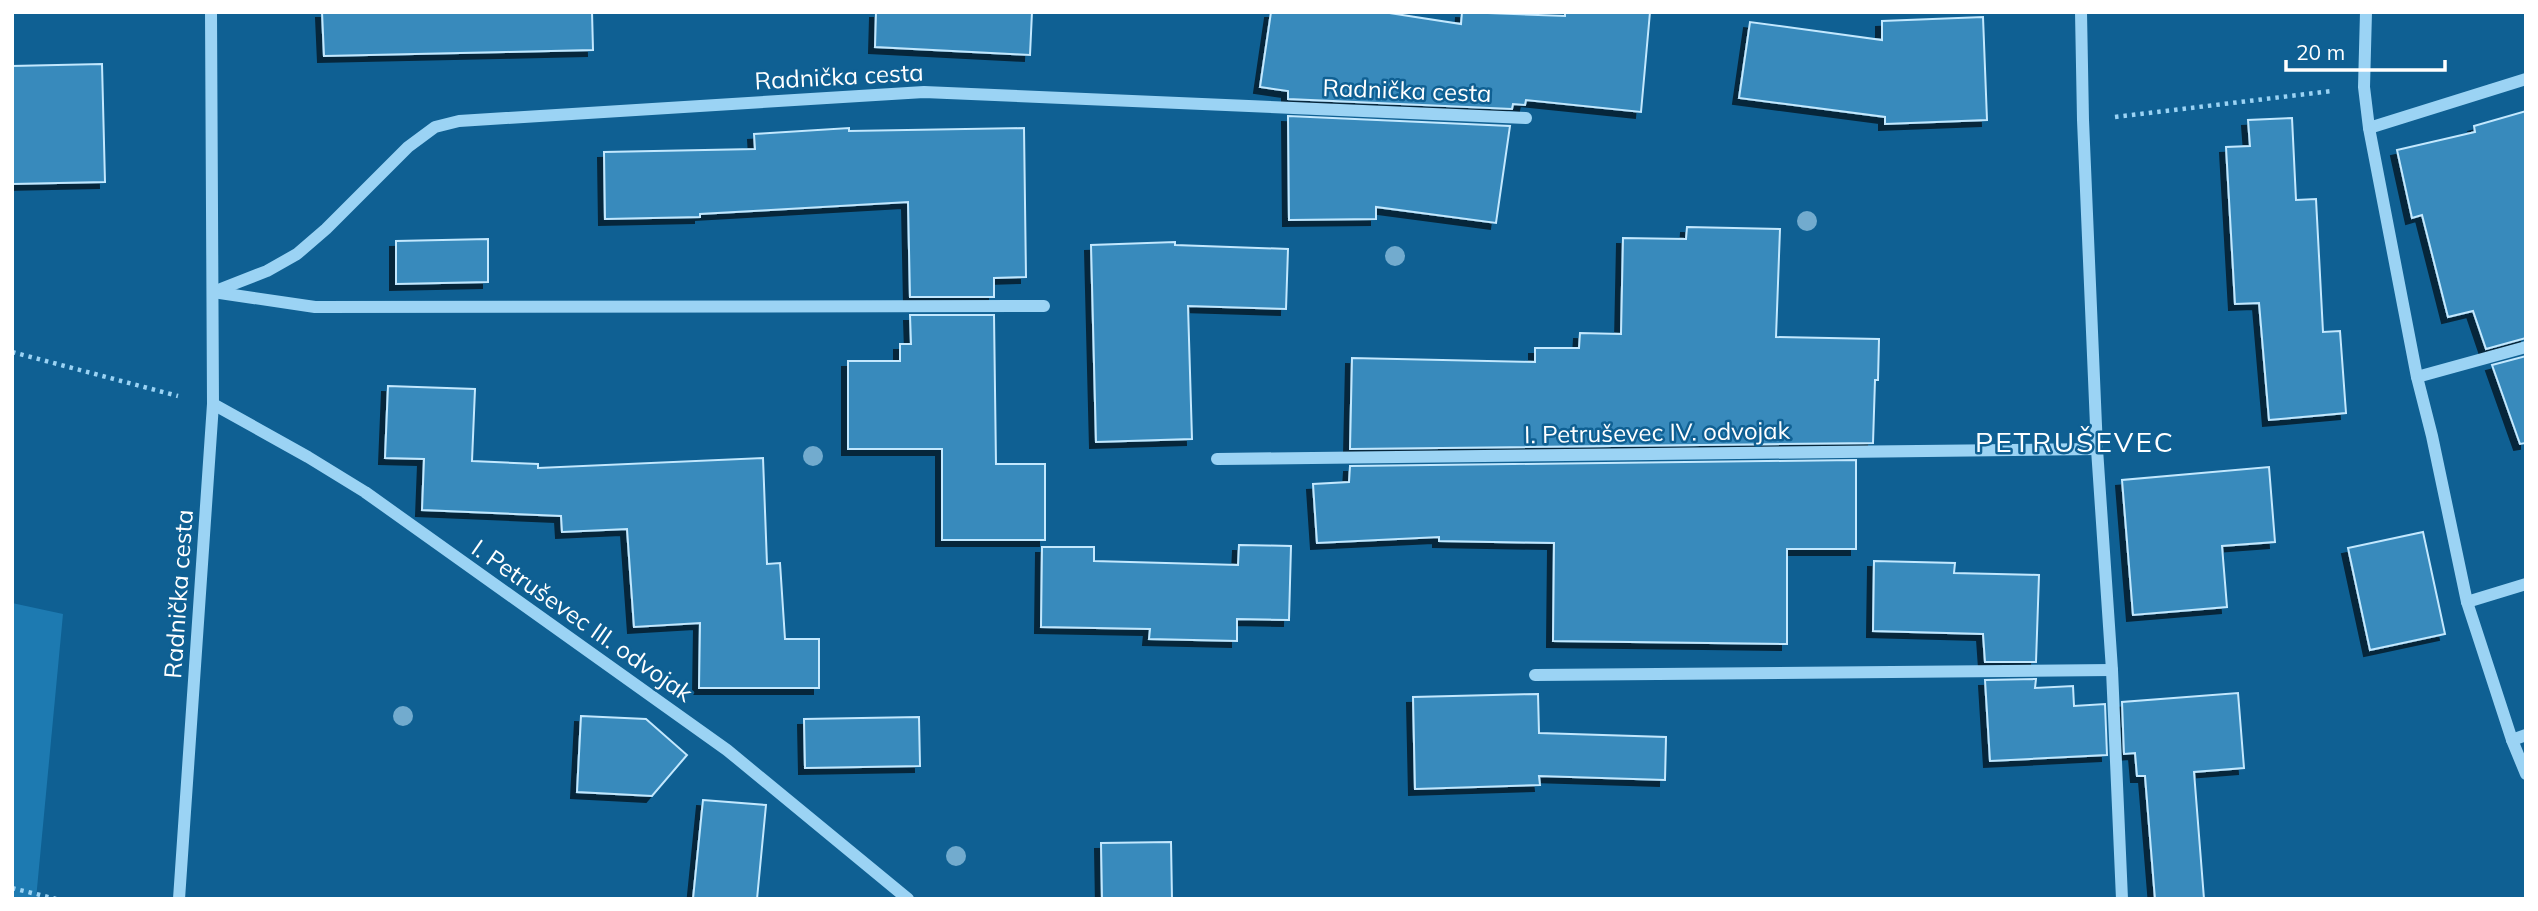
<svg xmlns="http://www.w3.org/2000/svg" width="2538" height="911" font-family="Mulish,sans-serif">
<defs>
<filter id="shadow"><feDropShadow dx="-6" dy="6" stdDeviation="0" flood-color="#0009"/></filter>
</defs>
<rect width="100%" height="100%" fill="#0f6093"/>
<polygon fill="#1d7ab1" points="12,603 63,614 36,899 12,899"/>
<g fill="#378abc" stroke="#c3e8fe" stroke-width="2" filter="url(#shadow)">
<polygon points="322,12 592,12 593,50 324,56"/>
<polygon points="876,12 1032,12 1030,55 875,47"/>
<polygon points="1271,12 1383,12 1461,24 1462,12 1565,16 1565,12 1650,12 1641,112 1526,100 1525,105 1513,104 1512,109 1288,99 1288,91 1260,87"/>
<polygon points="1983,17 1987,120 1885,124 1885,117 1739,98 1750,22 1882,40 1882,21"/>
<polygon points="102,64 105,182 12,184 12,66"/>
<polygon points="2526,111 2526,338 2486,349 2473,311 2448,317 2422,215 2412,218 2397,150 2475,132 2474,126"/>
<polygon points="1288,116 1510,126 1496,223 1376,207 1376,219 1289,220"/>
<polygon points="2292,118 2296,200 2316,199 2323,332 2340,331 2346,413 2269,420 2259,303 2235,304 2226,147 2250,146 2248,120"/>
<polygon points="849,128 849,131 1024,128 1026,277 994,278 994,297 910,297 908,202 700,214 700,217 605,219 604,152 755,149 754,134"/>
<polygon points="1687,227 1780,229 1776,337 1879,339 1878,380 1875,380 1873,443 1350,449 1352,358 1535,362 1535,348 1579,348 1580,333 1621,334 1623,238 1686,239"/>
<polygon points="488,239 488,282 396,284 396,241"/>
<polygon points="1175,242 1175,245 1288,249 1286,309 1188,306 1192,439 1096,442 1091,245"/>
<polygon points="910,315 994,315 996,464 1045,464 1045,540 942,540 942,449 848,449 848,361 900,361 900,344 911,344"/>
<polygon points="2526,356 2526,443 2520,444 2492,365"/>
<polygon points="388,386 475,389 472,461 538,464 538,468 763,458 767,564 780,563 785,639 819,639 819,688 699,688 700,623 634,627 627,529 562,532 561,516 422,510 424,459 385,458"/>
<polygon points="1856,460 1856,549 1787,549 1787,644 1553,641 1554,543 1439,541 1439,537 1317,543 1313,484 1349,482 1350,466"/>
<polygon points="2269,467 2275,542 2222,546 2227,607 2133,615 2122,480"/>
<polygon points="2423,532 2445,634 2370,650 2348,548"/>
<polygon points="1239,545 1291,546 1289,620 1237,619 1237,641 1149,639 1150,629 1041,627 1042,547 1094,547 1094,561 1238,565"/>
<polygon points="1874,561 1955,563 1954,573 2039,575 2036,662 1985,662 1983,634 1873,631"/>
<polygon points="2036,679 2035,688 2073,686 2074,706 2105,704 2107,755 1990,761 1985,680"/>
<polygon points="2238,693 2244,768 2194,772 2204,899 2155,899 2145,776 2137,776 2135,753 2124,754 2122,702"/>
<polygon points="1538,694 1539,733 1666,737 1665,780 1539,776 1540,785 1415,789 1413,697"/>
<polygon points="581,716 646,719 687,755 652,796 577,792"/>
<polygon points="919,717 920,766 805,768 804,719"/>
<polygon points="703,800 766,805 757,899 693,899"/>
<polygon points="1171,842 1172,899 1102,899 1101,843"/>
</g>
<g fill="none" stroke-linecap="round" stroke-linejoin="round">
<g stroke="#9bd3f4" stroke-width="4.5" stroke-dasharray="3.5 5" stroke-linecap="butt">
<polyline points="2115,117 2332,91"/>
<polyline points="12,352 178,396"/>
<polyline points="12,888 56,899"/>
</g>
<g stroke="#9bd3f4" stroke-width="12">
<polyline points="2081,12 2083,120 2097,449 2112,670 2122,899"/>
<polyline points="2366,12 2364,87 2369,128 2417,377 2432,436 2467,602 2512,740 2526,774"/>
<polyline points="2369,128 2526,79"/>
<polyline points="213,292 267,271 297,254 326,229 408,147 435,127 459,121 924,92 1526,118"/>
<polyline points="213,292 315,307 1044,306"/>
<polyline points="2417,377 2526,347"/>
<polyline points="213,404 308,457 365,492 727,750 908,899"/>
<polyline points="1217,459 2097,449"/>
<polyline points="2467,602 2526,584"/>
<polyline points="1535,675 2112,670"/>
<polyline points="2512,740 2526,735"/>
<polyline points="179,899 213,404 211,12"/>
</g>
</g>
<g fill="#72abce">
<circle cx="1807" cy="221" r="10"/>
<circle cx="1395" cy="256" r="10"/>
<circle cx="813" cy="456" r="10"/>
<circle cx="403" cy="716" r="10"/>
<circle cx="956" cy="856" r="10"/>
</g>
<g text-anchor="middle" stroke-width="5" stroke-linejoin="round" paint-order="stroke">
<g font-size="24" fill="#fff" stroke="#0f6093">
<text transform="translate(839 77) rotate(-3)" y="8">Radnička cesta</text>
<text transform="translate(1407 91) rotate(2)" y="8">Radnička cesta</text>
<text transform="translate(1657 433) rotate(-1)" y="8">I. Petruševec IV. odvojak</text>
<text transform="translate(179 594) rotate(-86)" y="8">Radnička cesta</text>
<text transform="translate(582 621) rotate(35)" y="8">I. Petruševec III. odvojak</text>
</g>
<g font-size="28" letter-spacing="2" fill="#fff" stroke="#0f6093">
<text x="2075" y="452">PETRUŠEVEC</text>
</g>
</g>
<rect width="2538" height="911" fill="none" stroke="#ffffff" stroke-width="28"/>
<path d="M2286 60v10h159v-10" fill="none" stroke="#ffffff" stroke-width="3.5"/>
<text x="2296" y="60" font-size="21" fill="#ffffff" stroke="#0f6093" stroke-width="5" paint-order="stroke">20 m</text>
</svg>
